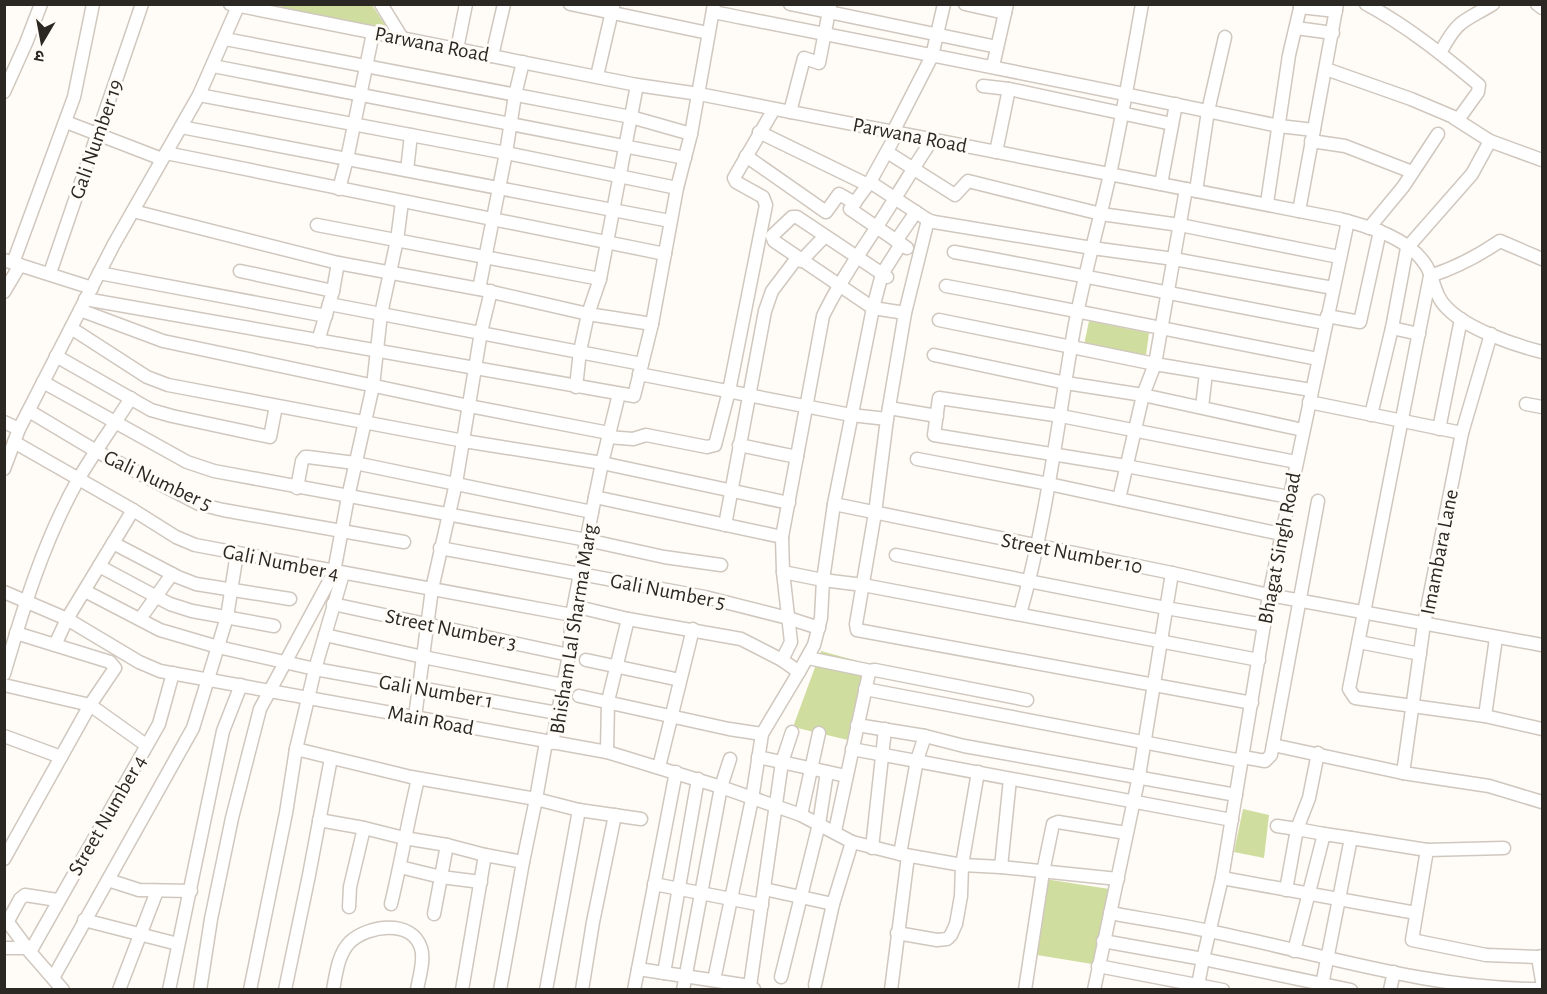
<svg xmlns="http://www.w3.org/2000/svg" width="1547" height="994" font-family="'Alegreya Sans','Noto Sans Devanagari',sans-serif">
<rect width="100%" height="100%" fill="#fffbf7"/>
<g fill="#cfdd9f">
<polygon points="280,5 372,5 390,32 284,12"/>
<polygon points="1089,321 1149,333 1146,355 1084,345"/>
<polygon points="821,651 865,663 848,740 793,727"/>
<polygon points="1243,809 1269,815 1264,858 1234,852"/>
<polygon points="1045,879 1109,889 1102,929 1092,964 1031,954"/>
</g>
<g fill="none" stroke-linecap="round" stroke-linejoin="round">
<defs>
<g id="minor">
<path d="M 230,4 L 637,85 L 699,94 L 1340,219 C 1370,227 1410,238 1427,267 C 1434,280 1435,297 1447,308 C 1467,329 1514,345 1542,352"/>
<polyline points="381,4 402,38"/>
<polyline points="570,4 708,33"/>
<polyline points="790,4 997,47"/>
<polyline points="965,4 1005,13"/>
<polyline points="1537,4 1542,8"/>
<polyline points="1300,7 1336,11"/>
<path d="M 713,12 C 901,49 1090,86 1279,126 L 1314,130"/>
<polyline points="1296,28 1333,33"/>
<polyline points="225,39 631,117 691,134"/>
<polyline points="457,49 466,4"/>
<path d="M 1440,53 C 1459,18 1462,23 1493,4"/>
<polyline points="492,56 504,4"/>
<polyline points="213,66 685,158"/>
<polyline points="993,66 1007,4"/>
<path d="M 1326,69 L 1411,99 L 1456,118 L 1460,117 L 1478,92 L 1479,85 C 1443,55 1407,26 1366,4"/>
<polyline points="597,76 613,7"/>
<polyline points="983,86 1009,89 1172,124"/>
<polyline points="4,92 26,43 41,4"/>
<polyline points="199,95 506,153 677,188"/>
<polyline points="790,112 804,58 819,63 830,6"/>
<polyline points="1454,118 1490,141 1542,160"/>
<polyline points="66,122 162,159"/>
<polyline points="181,127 670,221"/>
<polyline points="759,132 868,185"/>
<polyline points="893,132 932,56 944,4"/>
<polyline points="897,133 870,182 850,209 907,248"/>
<polyline points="1311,141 1345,146 1412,172"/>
<polyline points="887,152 955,195 968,181 1101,214 1180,225 1339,257"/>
<polyline points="996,152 1009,89"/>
<polyline points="166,153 665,254"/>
<polyline points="746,156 826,212 839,194 855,203"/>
<polyline points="407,170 411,135"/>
<polyline points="870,182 928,220 934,222 1092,248 1174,259 1333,288"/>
<polyline points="1161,184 1176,104"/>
<polyline points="339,189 347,159 373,33"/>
<polyline points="1196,191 1208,111 1225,37"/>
<polyline points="1267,203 1289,55 1301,4"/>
<polyline points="133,211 338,263 479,289 588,314 652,324"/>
<polyline points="1299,211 1337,4"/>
<polyline points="317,225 600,279"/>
<polyline points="1369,228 1403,187 1438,134"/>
<polyline points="896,241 916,212"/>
<path d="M 954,252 C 1078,274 1202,300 1325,323"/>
<path d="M 1542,259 L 1500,241 C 1478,256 1455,268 1430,276 L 1349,689 L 1355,698 L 1485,716 L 1542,729"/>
<polyline points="4,260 92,288"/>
<polyline points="801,261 825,236"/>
<polyline points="13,263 74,97 93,4"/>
<polyline points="240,271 333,291"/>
<polyline points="50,273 142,4"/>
<polyline points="99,273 326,316"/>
<polyline points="887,277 797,217 792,217 772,236 774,241 873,308 905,313"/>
<path d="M 946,286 C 1070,309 1194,335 1318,359"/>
<polyline points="479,289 506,153 515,95 523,62"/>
<polyline points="4,292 20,265"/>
<polyline points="85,299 634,396 652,324 677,188 691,134 714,4"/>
<polyline points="329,304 642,364"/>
<polyline points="80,310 163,341 469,406 609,433"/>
<polyline points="1327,316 1360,322 1380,231"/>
<polyline points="939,320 1155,364 1311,390"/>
<polyline points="71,328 147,377 168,385 464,441 602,463 789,503"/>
<polyline points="1392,328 1419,334"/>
<polyline points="318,341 333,291 338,263"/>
<polyline points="934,355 1066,383 1143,395 1303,430"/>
<polyline points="56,356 151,410 172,416 270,437 276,406"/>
<polyline points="639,374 851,415 887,419 875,513 856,624 857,630 1252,703"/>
<polyline points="43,382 187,462 214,471 587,540 664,557 721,565"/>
<polyline points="576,387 580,351 588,314 600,279 637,85"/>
<polyline points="1309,402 1462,433"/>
<polyline points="1526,404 1542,407"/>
<polyline points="1202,407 1206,373"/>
<polyline points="889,408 937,416"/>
<polyline points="29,411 96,451 199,504 223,510 404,542"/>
<polyline points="1371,415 1392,328 1407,248 1472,174 1490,141"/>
<polyline points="887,419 905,313 928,220"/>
<polyline points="4,422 19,429"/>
<polyline points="1439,429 1461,319"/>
<polyline points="608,437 633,439 646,435 707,447 715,445 729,391 766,205 763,197 736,182 734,178 774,109"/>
<polyline points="14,442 133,510 176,537 195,545 572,615"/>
<polyline points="739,445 797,457"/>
<polyline points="917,459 1049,484 1281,534"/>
<polyline points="4,469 19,429 114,244 199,95 239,4"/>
<polyline points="297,488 302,461 305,457 308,457 355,463 592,512"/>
<polyline points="595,497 782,537"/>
<polyline points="1289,497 1126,466 934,435 939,398 1061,416 1296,462"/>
<polyline points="1119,499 1143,395 1155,364 1186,189"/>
<polyline points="834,504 1172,573 1269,595 1542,645"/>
<polyline points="725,525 765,311 772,291 797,258"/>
<polyline points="113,543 178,577 196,584 290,599"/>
<polyline points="440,548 705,597 788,618 819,628"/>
<polyline points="896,555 1166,608 1264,625"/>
<polyline points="99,566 170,604 192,611 274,626"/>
<polyline points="783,572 823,580 863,585 1259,660"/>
<polyline points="85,591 160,630 218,647 315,669 557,713"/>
<polyline points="4,592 67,619 139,662 160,671 607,752 721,787 801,815 852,842 900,854 962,865 1001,867 1118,879"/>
<polyline points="333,604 569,655"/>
<polyline points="574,606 628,619 741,639 782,660"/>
<path d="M 1020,614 C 1045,527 1056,436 1071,347 C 1080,288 1097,232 1110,174 C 1122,118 1132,61 1142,4"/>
<polyline points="140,619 172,574"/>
<polyline points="325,635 423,657 563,685"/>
<polyline points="1359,642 1420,654"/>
<polyline points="55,645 67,619 133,510"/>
<polyline points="808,658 866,670 869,673 835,831"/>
<polyline points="586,660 680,680"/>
<polyline points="868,671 875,670 1027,700"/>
<polyline points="799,672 814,645 821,618 823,580 834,504 873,308 882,274 901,244"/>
<path d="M 4,674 C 24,606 44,540 79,478 C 95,451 114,425 131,398"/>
<polyline points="4,685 90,705 146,745"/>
<polyline points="865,689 1242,761"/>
<polyline points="579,696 729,729 762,734"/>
<polyline points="1485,716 1496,638"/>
<polyline points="415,717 432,589 456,483 481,332 491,291"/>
<polyline points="857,725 925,736 964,746 1236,795"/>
<polyline points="4,736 61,757"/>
<polyline points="552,743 569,655 572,615 592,512 602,463 619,394"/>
<polyline points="1273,745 1403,773 1489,786 1542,802"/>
<polyline points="296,749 411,777 536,799 579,810 641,819"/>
<polyline points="852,749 1232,820"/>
<polyline points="607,752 608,701 628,619"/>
<polyline points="758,757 846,776"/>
<polyline points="1243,757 1265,761 1271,755 1318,501"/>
<polyline points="659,767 693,629"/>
<polyline points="1403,773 1424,624 1462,433 1491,334"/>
<polyline points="801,815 819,733"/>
<polyline points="319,820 364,828 404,838 447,845 485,855"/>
<polyline points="1277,826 1297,829 1309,798 1318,753"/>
<polyline points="872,848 885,729"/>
<polyline points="1504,848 1427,850 1412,940 1486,955 1538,957"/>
<polyline points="900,854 917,760 925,736"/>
<polyline points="4,859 90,705 115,668 110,662 16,633"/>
<polyline points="523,862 536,799 546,742"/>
<polyline points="400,867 441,877 481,882"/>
<polyline points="1001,867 1010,779"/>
<polyline points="1222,878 1416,913"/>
<polyline points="108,880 139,890 191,891"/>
<polyline points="654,884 762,905"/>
<polyline points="764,889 833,904"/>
<polyline points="1286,890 1297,829 1324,834"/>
<path d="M 391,904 C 401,863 408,820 418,779"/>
<polyline points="349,907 350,887 364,828"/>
<path d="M 1110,913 C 1143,919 1176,924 1209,931 C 1319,953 1429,990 1542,989"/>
<polyline points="434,914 447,845"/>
<polyline points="4,917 30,952 63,990"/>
<polyline points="84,920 178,944"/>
<polyline points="8,921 20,899 25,895 57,900"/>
<polyline points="897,933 937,940 947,939 951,935 956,924 961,896 962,865 978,772"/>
<polyline points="1103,941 1203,959 1351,990"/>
<polyline points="4,948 27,948"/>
<polyline points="1294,951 1324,834 1351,838"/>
<polyline points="30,952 159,724 173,673"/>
<polyline points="1542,956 1538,957 1542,981"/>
<polyline points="1098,966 1223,990"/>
<polyline points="638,969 750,986 754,989"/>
<polyline points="664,973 698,779"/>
<polyline points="781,977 819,824 827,772"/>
<polyline points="53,978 193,728 227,617 237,553"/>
<path d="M 714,980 L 752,799 L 762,734 L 799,672 L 782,660 L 791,642 L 783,572 L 782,537 L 823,316 C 843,274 871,238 895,198 C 908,178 918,160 932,140"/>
<polyline points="815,985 833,904 852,842"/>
<polyline points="1198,985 1203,959 1222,878 1269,595 1348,221"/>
<polyline points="750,986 782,762 792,732"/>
<polyline points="119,990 157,891"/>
<polyline points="169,990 223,731 241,685"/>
<polyline points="200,990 211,919 232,818 260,709 334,572 348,497 373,386 381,314 397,240 402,202"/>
<polyline points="250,990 286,813 296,749 315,669 343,574"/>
<polyline points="285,990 309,875 331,758"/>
<path d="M 333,990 C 336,974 338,954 350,942 C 368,925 412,919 421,948 C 425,960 419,977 417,990"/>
<polyline points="462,990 485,855 523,862 500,990"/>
<polyline points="546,990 579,810"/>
<polyline points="582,990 593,922 615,815"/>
<polyline points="634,990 676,772"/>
<polyline points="683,990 721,787 730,759"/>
<polyline points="891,990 908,856"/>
<polyline points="1025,990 1043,872 1053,824 1058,822 1126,833"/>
<polyline points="1094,990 1139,776 1172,573"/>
<polyline points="1321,990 1351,838 1427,850"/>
<polyline points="1390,990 1394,972"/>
</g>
</defs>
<use href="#minor" stroke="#d0c7be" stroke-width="15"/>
<use href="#minor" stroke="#fff" stroke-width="12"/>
</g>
<g text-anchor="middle" stroke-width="6" stroke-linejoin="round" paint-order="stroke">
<g font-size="21" fill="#2b2824" stroke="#fffbf7">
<text transform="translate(432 44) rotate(11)" y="7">Parwana Road</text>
<text transform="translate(910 135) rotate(11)" y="7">Parwana Road</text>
<text transform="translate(96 139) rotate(-71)" y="7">Gali Number 19</text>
<text transform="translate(158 480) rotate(25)" y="7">Gali Number 5</text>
<text transform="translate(1279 548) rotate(-79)" y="7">Bhagat Singh Road</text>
<text transform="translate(1439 552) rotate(-79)" y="7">Imambara Lane</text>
<text transform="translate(1072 553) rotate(11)" y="7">Street Number 10</text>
<text transform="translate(281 562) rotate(11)" y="7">Gali Number 4</text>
<text transform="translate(668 591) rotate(11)" y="7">Gali Number 5</text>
<text transform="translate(451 629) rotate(12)" y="7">Street Number 3</text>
<text transform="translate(573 629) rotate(-81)" y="7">Bhisham Lal Sharma Marg</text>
<text transform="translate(436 691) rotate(10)" y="7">Gali Number 1</text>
<text transform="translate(431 720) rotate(11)" y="7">Main Road</text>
<text transform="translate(107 815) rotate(-60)" y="7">Street Number 4</text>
</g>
</g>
<rect width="1547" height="994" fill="none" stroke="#2b2824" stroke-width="12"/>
<g transform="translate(42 42) rotate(190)" stroke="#fffbf7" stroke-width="4.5" paint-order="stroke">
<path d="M0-4.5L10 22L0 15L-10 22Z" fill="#2b2824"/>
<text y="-9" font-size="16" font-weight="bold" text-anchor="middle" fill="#2b2824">उ</text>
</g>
</svg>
